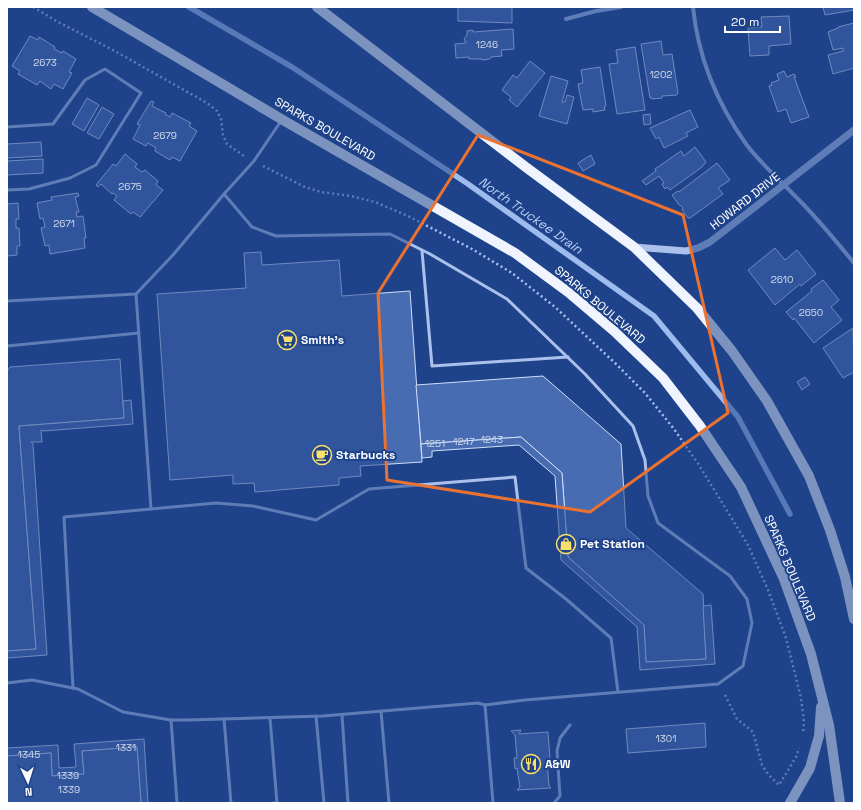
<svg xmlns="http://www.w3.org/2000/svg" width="861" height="810" font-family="'Space Grotesk',sans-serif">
<rect width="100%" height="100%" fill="#1f438b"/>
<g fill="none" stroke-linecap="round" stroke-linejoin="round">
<polyline stroke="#9ebbed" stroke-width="5.5" points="189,7 292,67 468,184 654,316 738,417 790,514"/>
</g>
<g fill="#476cb2" stroke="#d0def9">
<polygon points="458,7 512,7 512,23 458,21"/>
<polygon points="823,7 854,7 854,10 825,15"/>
<polygon points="789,16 791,44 769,46 769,55 750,56 748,28 762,27 761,17"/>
<polygon points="854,23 854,68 833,74 828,55 843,51 843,48 833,50 828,32 838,28 838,27"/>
<polygon points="513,29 514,49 501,50 502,56 491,57 490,59 482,60 482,59 469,59 469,57 456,58 455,44 466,43 464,39 467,35 467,31 473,30 473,32"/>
<polygon points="30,36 38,40 39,37 55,47 54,49 62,53 63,51 76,59 69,72 72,73 63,89 54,84 51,89 40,81 37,85 18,74 20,71 12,66"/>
<polygon points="661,41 663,55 672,54 678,93 677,94 677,95 662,96 662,98 652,99 652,98 650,98 641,44"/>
<polygon points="635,47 645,110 617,114 609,64 618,63 616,50"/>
<polygon points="530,61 545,73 517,107 509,100 511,97 502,90 513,75 517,78"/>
<polygon points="600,67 606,106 604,107 605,110 593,112 593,109 583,110 578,84 583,83 581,70"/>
<polygon points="784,71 787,77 794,74 796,77 794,77 809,117 791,123 786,109 778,112 769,86 772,85 771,83 779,80 777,74"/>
<polygon points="551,76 568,81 562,102 565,102 567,95 574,97 567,124 539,116"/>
<polygon points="87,98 99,105 84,131 72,124"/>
<polygon points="151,101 154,102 152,106 166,113 165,114 170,117 172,113 191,123 189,126 197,131 180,161 172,157 170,160 155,151 156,148 148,143 146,146 133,139 140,125 137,124"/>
<polygon points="102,107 114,114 99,139 87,133"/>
<polygon points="690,110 698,127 686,133 688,136 664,148 659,137 656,139 650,128"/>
<polygon points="650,114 651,124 644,125 643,115"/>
<polygon points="41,142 42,156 7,158 7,144"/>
<polygon points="695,147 706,162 702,167 670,190 667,187 665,189 662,184 664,183 659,176 646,185 642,181 656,171 655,169 681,151 684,156"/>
<polygon points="125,154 137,164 135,167 142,172 145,170 158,181 156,185 163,190 140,217 133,212 131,214 114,200 117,196 113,193 112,194 101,184 98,187 96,185 113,164 116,166"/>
<polygon points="591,155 595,164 583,171 578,163"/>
<polygon points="43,159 43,173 7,175 7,161"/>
<polygon points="717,163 730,180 718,188 723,194 690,218 688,218 682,210 683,208 680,205 679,205 672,195 678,191 679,192"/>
<polygon points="78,193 79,196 75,197 79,212 76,212 77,217 83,216 86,238 84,238 85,248 50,254 49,245 45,246 41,228 45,227 43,218 40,219 37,203 52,200 51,197"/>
<polygon points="18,203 19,219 16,219 16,228 19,228 20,246 17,246 17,255 7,256 7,204"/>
<polygon points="775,248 785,260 797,250 816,274 801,286 800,284 775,305 748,270"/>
<polygon points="261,252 262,265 339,260 342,296 410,291 422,462 360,466 361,476 339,478 339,485 255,492 254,483 233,484 233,475 170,480 157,294 246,288 244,253"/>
<polygon points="823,280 839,300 831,307 842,320 814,343 794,318 793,320 786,312 812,291 811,289"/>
<polygon points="853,328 854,372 843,378 823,348"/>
<polygon points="120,359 124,418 19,426 36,649 7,651 7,371 10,367"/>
<polygon points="543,376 621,444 626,528 703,594 706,659 646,662 644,625 568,557 562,473 521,437 421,444 416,385"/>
<polygon points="805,377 810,384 802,390 797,382"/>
<polygon points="131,400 133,424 44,431 41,430 42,442 31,442 33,444 47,655 7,658 7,651 36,649 19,426 124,418 123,401"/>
<polygon points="521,437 562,473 568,557 644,625 646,662 706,659 703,606 711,605 715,664 640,670 637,627 561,560 555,476 519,445 432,451 432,457 422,458 421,444"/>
<polygon points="705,723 706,747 628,753 626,729"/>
<polygon points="521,730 519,734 548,732 550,759 547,759 549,786 551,788 517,790 520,787 517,768 515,769 514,758 517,758 515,735 511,731"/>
<polygon points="144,739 148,803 141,803 137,747 82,751 84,774 52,776 51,753 7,756 7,748 58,745 59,768 76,767 74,744"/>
<polygon points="137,747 141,803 7,803 7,756 51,753 52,776 84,774 82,751"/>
</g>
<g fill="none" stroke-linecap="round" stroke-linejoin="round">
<g stroke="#abc1ec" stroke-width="2.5" stroke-dasharray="2 3" stroke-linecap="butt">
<polyline points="33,7 58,22 113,50 207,103 217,111 221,119 223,135 227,144 244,156"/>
<polyline points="263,166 305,187 321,192 351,196 375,202 408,216 472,249 512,273 555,307 615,363 645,393 674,429 699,465 748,545 768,590 786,638 801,698 804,722 803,734"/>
<polyline points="725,695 737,719 753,732 762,765 768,774 779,785 796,757 799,748"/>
</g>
<g stroke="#abc1ec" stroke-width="3">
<polyline points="7,127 53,124 85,80 105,69 141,93 96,165 70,178 29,189 7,190"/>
<polyline points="422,251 432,366 568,357"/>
<polyline points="136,294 151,509"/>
<polyline points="7,301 136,294 173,255 224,194 254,161 281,121"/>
<polyline points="7,346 139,333"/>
<polyline points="7,683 32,680 78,689 123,712 171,720 189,720 323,716 478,703 485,705 525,700 718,684 743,666 752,623 747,599 730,576 658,523 648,496 645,460 633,426 585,374 507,299 430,254 390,234 276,236 252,227 224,194"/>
<polyline points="73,688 64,517 216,503 253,506 316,520 369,489 515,477 526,568 566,599 611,638 618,692"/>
<polyline points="485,705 493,803"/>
<polyline points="381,711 389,803"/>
<polyline points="342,715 348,803"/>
<polyline points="316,716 324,803"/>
<polyline points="270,718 277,803 273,803"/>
<polyline points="224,719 231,803"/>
<polyline points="171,720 177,803"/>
<polyline points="554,803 560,796 557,751 560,738 570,725"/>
</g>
<g stroke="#abc1ec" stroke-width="4">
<path d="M 693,7 C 698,57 717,103 746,144 C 761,164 781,181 798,199 C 818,219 836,241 854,263"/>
<polyline points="566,19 596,11 621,7"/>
</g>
<polyline stroke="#abc1ec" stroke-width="7" points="634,247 686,251 698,248 710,242 854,130"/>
<g stroke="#f0f4fe" stroke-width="10">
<polyline points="92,7 288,123 515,253 568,292 614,331 663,378 700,426 741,487 784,579 811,654 829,725 840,803"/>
<polyline points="317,7 527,168 634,247 697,308 732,351 767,401 809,476 830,530 845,577 854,619"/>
<polyline points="790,803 810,768 819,736 821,707"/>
</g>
</g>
<path d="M0 0H861V810H0ZM 478,135 L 683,215 L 728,413 L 590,512 L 387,480 L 378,293 Z" fill="#1f438b" fill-opacity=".55" fill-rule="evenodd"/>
<path fill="none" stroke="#eb7230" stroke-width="3" stroke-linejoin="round" d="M 478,135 L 683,215 L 728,413 L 590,512 L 387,480 L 378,293 Z"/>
<defs>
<symbol id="supermarket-ring" viewBox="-11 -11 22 22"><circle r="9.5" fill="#1f438b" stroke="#fae06b" stroke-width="1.5"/><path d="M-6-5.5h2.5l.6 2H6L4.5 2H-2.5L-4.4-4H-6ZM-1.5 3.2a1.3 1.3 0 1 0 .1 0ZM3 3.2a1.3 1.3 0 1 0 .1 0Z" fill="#fae06b"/></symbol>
<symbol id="cafe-ring" viewBox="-11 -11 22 22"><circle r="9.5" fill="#1f438b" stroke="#fae06b" stroke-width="1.5"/><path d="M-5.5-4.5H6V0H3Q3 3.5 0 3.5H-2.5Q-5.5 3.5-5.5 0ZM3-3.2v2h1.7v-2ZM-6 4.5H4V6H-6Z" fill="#fae06b"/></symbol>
<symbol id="shop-ring" viewBox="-11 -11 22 22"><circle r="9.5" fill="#1f438b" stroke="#fae06b" stroke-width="1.5"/><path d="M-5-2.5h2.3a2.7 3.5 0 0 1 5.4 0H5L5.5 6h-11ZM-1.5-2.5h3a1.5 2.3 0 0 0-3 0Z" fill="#fae06b"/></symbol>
<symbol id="restaurant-ring" viewBox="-11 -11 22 22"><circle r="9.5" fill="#1f438b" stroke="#fae06b" stroke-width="1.5"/><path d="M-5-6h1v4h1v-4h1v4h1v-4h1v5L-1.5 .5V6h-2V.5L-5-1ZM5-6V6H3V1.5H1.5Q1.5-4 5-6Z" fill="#fae06b"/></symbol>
</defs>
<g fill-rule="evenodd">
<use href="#supermarket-ring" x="276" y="329" width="22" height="22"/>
<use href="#cafe-ring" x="311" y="444" width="22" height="22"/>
<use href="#shop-ring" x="555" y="533" width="22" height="22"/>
<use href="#restaurant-ring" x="520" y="753" width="22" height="22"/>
</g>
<g text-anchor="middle" stroke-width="4" stroke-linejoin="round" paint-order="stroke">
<g font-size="10" fill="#d1daec">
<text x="487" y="48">1246</text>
<text x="45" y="66">2673</text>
<text x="661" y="78">1202</text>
<text x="165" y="139">2679</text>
<text x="130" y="190">2675</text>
<text x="64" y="227">2671</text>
<text x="782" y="283">2610</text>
<text x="811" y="316">2650</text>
<text x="492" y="443">1243</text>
<text x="464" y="445">1247</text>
<text x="435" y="447">1251</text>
<text x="666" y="742">1301</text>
<text x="126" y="751">1331</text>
<text x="29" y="758">1345</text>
<text x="68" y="779">1339</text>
<text x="69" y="793">1339</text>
</g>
<g font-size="12" fill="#fff" stroke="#1f438b">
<text transform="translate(325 129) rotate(30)" y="4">SPARKS BOULEVARD</text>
<text transform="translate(745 201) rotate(-38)" y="4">HOWARD DRIVE</text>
<text transform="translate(600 305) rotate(40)" y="4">SPARKS BOULEVARD</text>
<text transform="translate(790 568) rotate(67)" y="4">SPARKS BOULEVARD</text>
</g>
<g font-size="12" font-weight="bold" fill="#fff" stroke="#1f438b" text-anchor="start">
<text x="301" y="344">Smith's</text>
<text x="336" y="459">Starbucks</text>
<text x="580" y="548">Pet Station</text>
<text x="545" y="768">A&amp;W</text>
</g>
<g font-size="13" font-style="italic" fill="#b7ccf3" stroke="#1f438b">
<text transform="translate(531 215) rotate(35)" y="5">North Truckee Drain</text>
</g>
</g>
<rect width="861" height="810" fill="none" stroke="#ffffff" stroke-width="16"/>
<g transform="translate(28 782) rotate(176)" stroke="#1f438b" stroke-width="3" paint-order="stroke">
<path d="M0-3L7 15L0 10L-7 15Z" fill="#ffffff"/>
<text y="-6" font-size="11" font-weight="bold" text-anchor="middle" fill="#ffffff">N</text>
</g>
<path d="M725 26v6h55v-6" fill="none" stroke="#ffffff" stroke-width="2"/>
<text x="731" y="26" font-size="12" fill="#ffffff" stroke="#1f438b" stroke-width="3" paint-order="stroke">20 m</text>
</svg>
